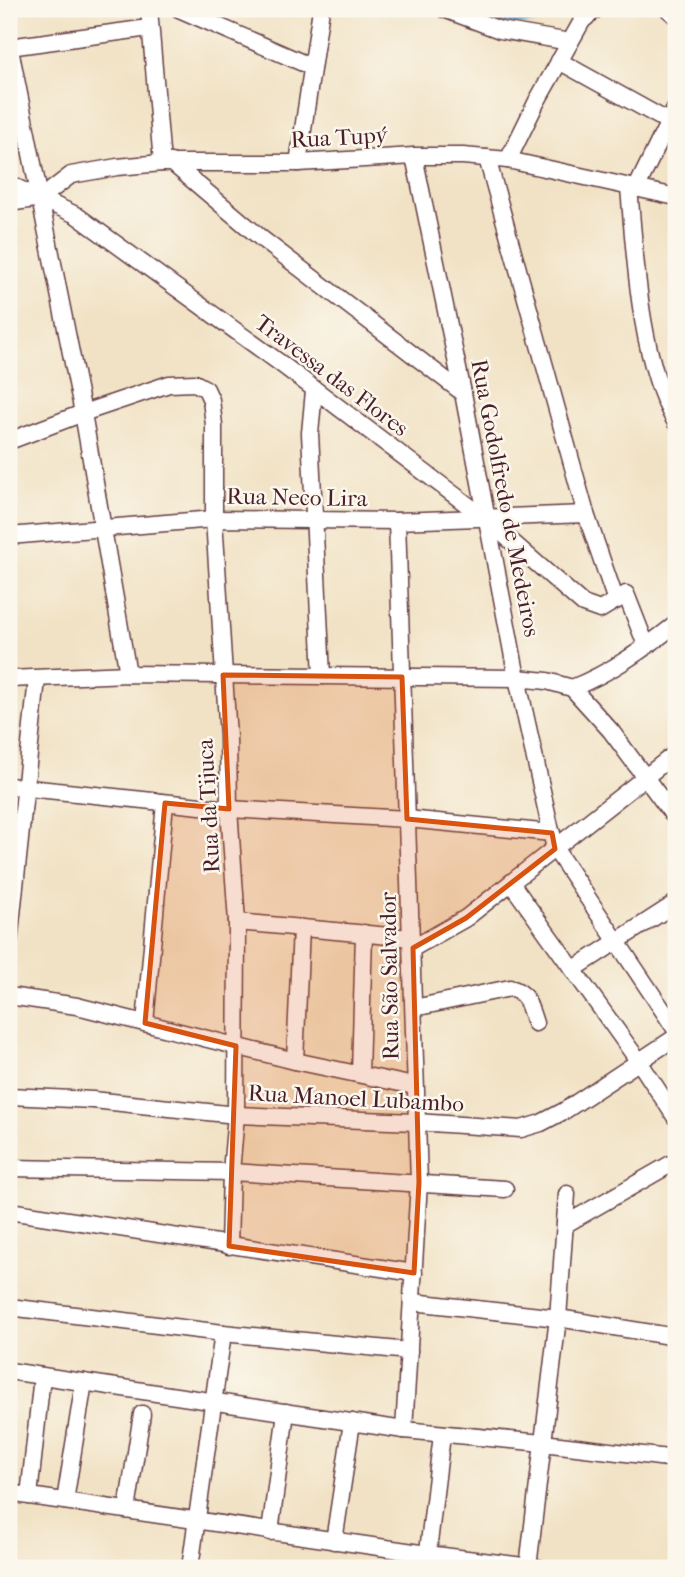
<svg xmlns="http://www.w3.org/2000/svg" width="685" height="1577" font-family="'IM FELL French Canon',serif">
<rect width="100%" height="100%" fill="#fbf7ec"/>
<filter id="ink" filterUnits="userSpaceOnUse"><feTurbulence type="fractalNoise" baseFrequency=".0143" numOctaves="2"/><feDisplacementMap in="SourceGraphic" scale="14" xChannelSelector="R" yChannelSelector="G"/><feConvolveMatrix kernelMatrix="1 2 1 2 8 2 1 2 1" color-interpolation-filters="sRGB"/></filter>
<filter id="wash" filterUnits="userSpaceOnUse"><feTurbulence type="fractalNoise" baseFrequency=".00686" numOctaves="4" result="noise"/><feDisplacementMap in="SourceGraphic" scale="28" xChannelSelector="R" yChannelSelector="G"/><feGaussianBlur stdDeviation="1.57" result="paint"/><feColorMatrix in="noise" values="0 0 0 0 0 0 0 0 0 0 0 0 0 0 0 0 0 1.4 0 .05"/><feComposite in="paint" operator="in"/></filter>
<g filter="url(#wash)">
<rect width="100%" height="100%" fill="#f1e2c5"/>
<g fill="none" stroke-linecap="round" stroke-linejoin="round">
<path stroke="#6aa7dc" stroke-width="16" d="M 474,9 C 496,16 528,23 547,9"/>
</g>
</g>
<g filter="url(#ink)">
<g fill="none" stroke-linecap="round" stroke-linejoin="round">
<defs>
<g id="minor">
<polyline points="149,9 162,163"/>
<polyline points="179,9 312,67"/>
<polyline points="444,9 500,30 570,42"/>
<polyline points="668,9 676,16"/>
<polyline points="9,44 83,413 128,674"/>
<polyline points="9,47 149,28"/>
<polyline points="559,61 669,122"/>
<polyline points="414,156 463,393 517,678 555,849 676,1030"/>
<polyline points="487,158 586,514 616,601"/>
<polyline points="508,160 537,101 582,21 596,9"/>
<polyline points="171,162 262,239 463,393"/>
<polyline points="298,163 321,9"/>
<polyline points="9,184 76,215 280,363 486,519 583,604 600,610 626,594 646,645"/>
<path d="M 629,187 C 635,258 640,362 676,423"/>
<polyline points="636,189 676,107"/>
<polyline points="9,203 41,198 71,175 117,167 162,163 298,163 414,156 463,156 508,160 676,197"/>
<polyline points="314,391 310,433 322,676"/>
<polyline points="9,441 83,413 169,384 195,383 206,389 211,400 214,425 214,519 228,737 229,809 237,922 236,1115 231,1172 229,1246"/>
<polyline points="397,521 419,1182 404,1430"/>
<polyline points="9,536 214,519 397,521 586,514"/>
<polyline points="9,679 128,674 517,678 547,681 572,688 611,731 676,819"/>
<path d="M 572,688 C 610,673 644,649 676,624"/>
<polyline points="9,786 229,809 407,819 552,833"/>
<polyline points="511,883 640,1063 676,1118"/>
<polyline points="237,922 411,938"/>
<polyline points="9,943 37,679"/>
<polyline points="413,948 466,918 676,753"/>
<polyline points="574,969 676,903"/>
<polyline points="9,996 77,1006 295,1061 414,1086"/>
<path d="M 414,1008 L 510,988 C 528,992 529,1007 535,1023"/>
<polyline points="145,1023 165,803"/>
<polyline points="295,1061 301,928"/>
<polyline points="360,1074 364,933"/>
<polyline points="9,1096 93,1100 236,1115 416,1122 521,1129 541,1123 564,1111 676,1037"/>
<polyline points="9,1168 231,1172 505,1189"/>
<polyline points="9,1211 414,1273"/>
<polyline points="566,1224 676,1161"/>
<polyline points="413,1302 558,1318 676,1337"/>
<polyline points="9,1307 223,1333 409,1351"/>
<polyline points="9,1371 404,1430 543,1443 676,1459"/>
<polyline points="9,1493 427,1554 539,1568"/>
<polyline points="29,1496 42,1376"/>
<polyline points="65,1501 84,1382"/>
<polyline points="127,1510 142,1414"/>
<polyline points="270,1532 286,1412"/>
<polyline points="334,1541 352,1422"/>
<polyline points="528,1567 558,1318 567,1194"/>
<polyline points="190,1568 223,1333"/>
<polyline points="426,1568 442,1435"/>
</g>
</defs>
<use href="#minor" stroke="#633c42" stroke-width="19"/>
<use href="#minor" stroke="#fff" stroke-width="16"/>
</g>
</g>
<path fill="#d8530f" fill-opacity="0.2" stroke="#d8530f" stroke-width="5" stroke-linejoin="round" d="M 223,675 L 402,677 L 407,819 L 552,833 L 555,849 L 466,918 L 413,948 L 419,1182 L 414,1273 L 229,1246 L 236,1046 L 145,1023 L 165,803 L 229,809 Z"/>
<g text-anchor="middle" stroke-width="5" stroke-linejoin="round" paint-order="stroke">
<g font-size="23" fill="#4a1f2b" stroke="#fbf7ec">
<text transform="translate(339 137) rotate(-3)" y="8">Rua Tupý</text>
<text transform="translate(332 375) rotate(37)" y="8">Travessa das Flores</text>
<text transform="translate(297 497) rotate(1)" y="8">Rua Neco Lira</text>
<text transform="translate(506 498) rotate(79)" y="8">Rua Godolfredo de Medeiros</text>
<text transform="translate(208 806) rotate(-93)" y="8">Rua da Tijuca</text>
<text transform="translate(389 976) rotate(-91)" y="8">Rua São Salvador</text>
<text transform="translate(356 1098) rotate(3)" y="8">Rua Manoel Lubambo</text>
</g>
</g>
<rect width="685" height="1577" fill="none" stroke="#fbf7ec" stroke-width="35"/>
</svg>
